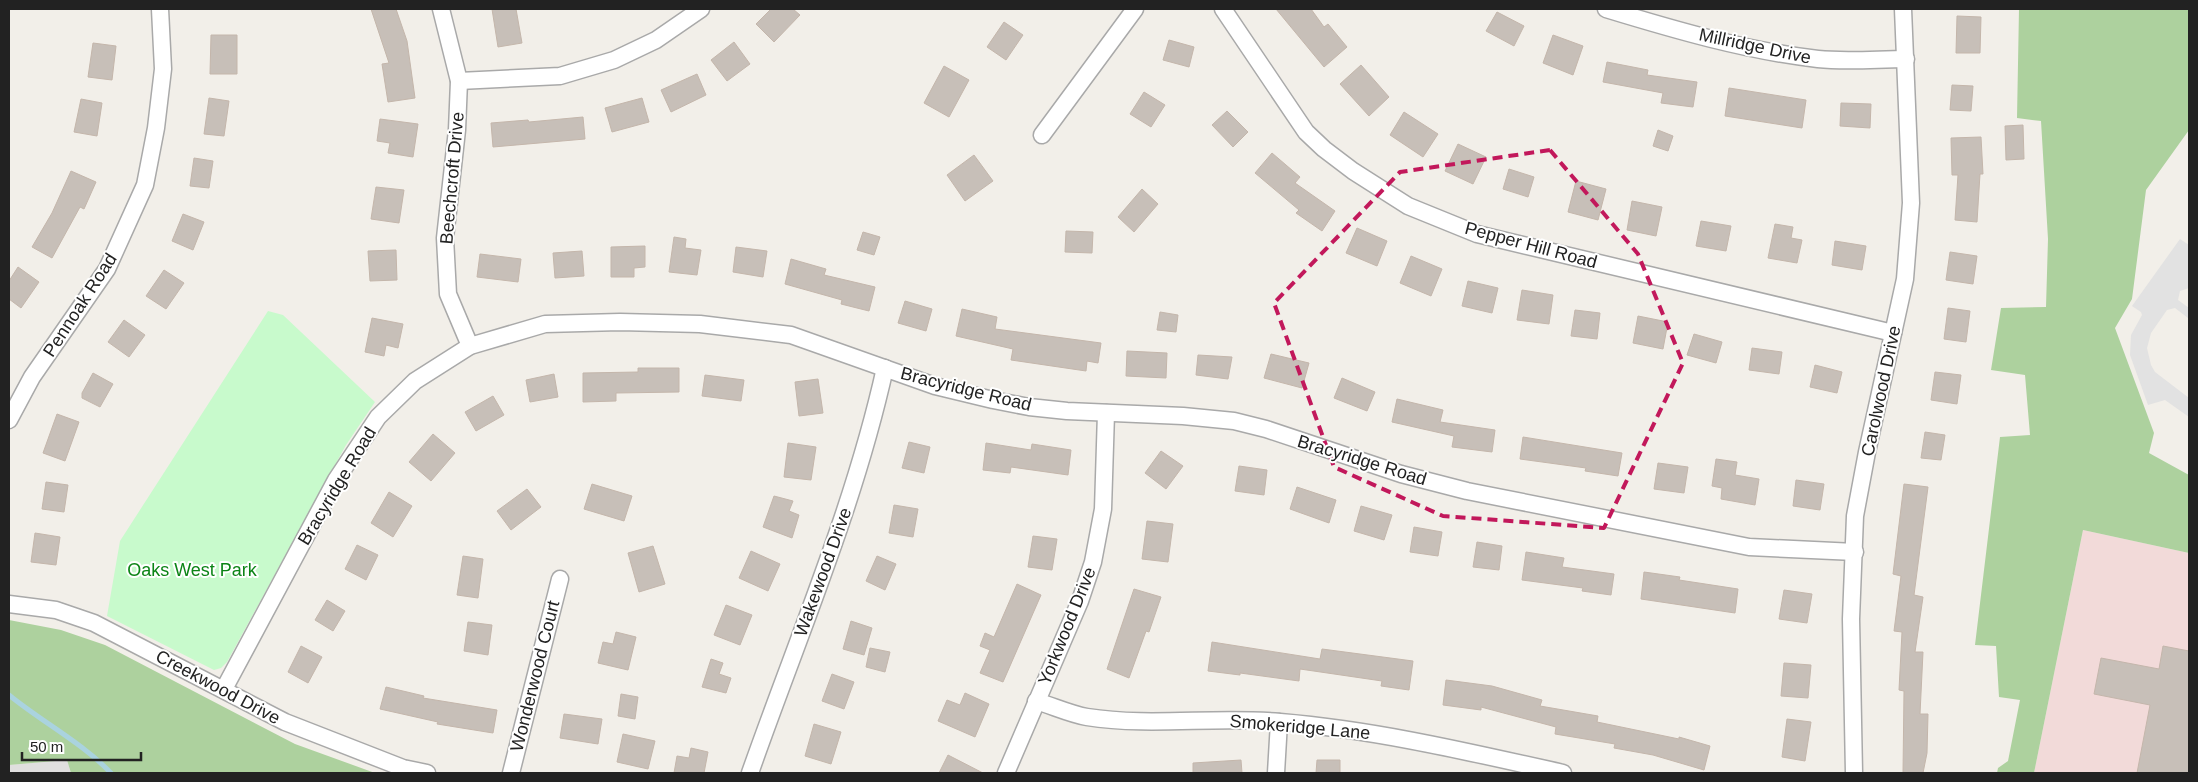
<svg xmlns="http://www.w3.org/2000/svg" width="2198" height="782" font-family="Helvetica,sans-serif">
<rect width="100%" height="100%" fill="#f2efe9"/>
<polygon fill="#e0dfdf" points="67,760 71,773 9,773 9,765"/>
<polygon fill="#f2dad9" points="2083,530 2189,553 2189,773 2034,773"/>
<g fill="#add19e">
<polygon points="2019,9 2189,9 2189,130 2146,190 2132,299 2115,328 2154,433 2149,453 2189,475 2189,553 2083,530 2034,773 1997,773 1998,768 2008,761 2020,700 1999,697 1996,646 1975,645 2000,437 2030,435 2025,375 1991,370 2001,308 2046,307 2048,239 2041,121 2017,118"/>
<polygon points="9,620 61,630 105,645 295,744 375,773 71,773 67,760 9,765"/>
</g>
<polygon fill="#c8facc" points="268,311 283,315 375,402 346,445 227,662 221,668 214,670 107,616 120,541"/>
<polygon fill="#e2e2e2" points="2180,239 2189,245 2189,288 2180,291 2178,300 2189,308 2189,316 2188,318 2175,308 2167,310 2151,333 2147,348 2151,365 2155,372 2189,398 2189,417 2165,400 2148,405 2130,355 2131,335 2142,315 2141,312 2132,306"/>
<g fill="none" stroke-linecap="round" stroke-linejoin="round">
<path stroke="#aad3df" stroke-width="5" d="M 9,695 C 42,722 81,742 111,773"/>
</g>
<g fill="#c7bfb8" stroke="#c4b6ab">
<polygon points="371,9 396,9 407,41 415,98 388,102 382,64 389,63"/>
<polygon points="492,9 516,9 522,43 498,47"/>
<polygon points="771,9 793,9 800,15 774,42 756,24"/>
<polygon points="1276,9 1311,9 1324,27 1328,24 1347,47 1324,67"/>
<polygon points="1497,12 1524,26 1514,46 1486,31"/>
<polygon points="1957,16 1981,17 1980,53 1956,53"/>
<polygon points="1004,22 1023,35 1006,60 987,47"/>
<polygon points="211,35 237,35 237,74 210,74"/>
<polygon points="1553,35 1583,46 1573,75 1543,63"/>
<polygon points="1169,40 1194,47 1189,67 1163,60"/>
<polygon points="734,42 750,64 727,81 711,60"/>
<polygon points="93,43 116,46 112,80 88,77"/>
<polygon points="1607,62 1648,70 1647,75 1697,82 1693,107 1661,103 1663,93 1603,82"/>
<polygon points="1361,65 1389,97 1369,116 1340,84"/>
<polygon points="944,66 969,80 949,117 924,103"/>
<polygon points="697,74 706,95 671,112 661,90"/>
<polygon points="1952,85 1973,86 1971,111 1950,110"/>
<polygon points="1729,88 1806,100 1802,128 1725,116"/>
<polygon points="1144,92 1165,105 1151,127 1130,114"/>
<polygon points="209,98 229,101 224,136 204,134"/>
<polygon points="642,98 649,122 612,132 605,108"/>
<polygon points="81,99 102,103 97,136 74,132"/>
<polygon points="1841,103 1871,104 1870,128 1840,126"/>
<polygon points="1227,111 1248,132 1233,147 1212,125"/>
<polygon points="1404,112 1438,134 1423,157 1390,135"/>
<polygon points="583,117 585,139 493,147 491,123 528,120 529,122"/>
<polygon points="380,119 418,124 413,157 388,153 390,143 377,141"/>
<polygon points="2023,125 2024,159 2006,160 2005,126"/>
<polygon points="1658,130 1673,136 1668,151 1653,146"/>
<polygon points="1981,137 1983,174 1980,174 1977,222 1955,220 1958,175 1952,175 1951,138"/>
<polygon points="1458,144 1486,157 1473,184 1445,171"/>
<polygon points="1272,153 1300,177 1295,183 1335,211 1322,231 1296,213 1299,210 1255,173"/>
<polygon points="974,155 993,181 965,201 947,175"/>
<polygon points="194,158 213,161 209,188 190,186"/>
<polygon points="1509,169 1534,177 1528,197 1503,189"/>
<polygon points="71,171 96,182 84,209 80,207 52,258 32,247 52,213"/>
<polygon points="1576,181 1606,189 1598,220 1568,212"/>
<polygon points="376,187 404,190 399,223 371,219"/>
<polygon points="1142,189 1158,204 1134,232 1118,217"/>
<polygon points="1632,201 1662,207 1656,236 1627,230"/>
<polygon points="183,214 204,222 193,250 172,241"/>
<polygon points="1701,221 1731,226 1726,251 1696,246"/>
<polygon points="1775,224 1793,227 1791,238 1802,240 1797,263 1768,258"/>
<polygon points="1357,228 1387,241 1377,266 1346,253"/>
<polygon points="1066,231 1093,232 1092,253 1065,252"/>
<polygon points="863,232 880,237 874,255 857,250"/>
<polygon points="674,237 686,239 685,248 701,250 697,275 669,272"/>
<polygon points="1835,241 1866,246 1862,270 1832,265"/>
<polygon points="645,246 645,267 634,268 634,277 611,277 611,247"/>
<polygon points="736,247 767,251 763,277 733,272"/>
<polygon points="396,250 397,280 370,281 368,251"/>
<polygon points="582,251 584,276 555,278 553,253"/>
<polygon points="1950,252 1977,256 1973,284 1946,280"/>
<polygon points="480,254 521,259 518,282 477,277"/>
<polygon points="1411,256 1442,269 1431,296 1400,283"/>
<polygon points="791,259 826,269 824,275 875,287 869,311 841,304 842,300 785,284"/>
<polygon points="18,267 39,282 21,308 9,299 9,281"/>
<polygon points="164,270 184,283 166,309 146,296"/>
<polygon points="1468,281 1498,288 1492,313 1462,306"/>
<polygon points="1522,290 1553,295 1549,324 1517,320"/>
<polygon points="905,301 932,309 926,331 898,323"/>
<polygon points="1948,308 1970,311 1966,342 1944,339"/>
<polygon points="962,309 997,317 995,329 1101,343 1098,363 1087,361 1086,371 1011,360 1013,349 956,336"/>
<polygon points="1575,310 1600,313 1597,339 1571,336"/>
<polygon points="1160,312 1178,315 1176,332 1157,330"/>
<polygon points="1638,316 1668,322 1663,349 1633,343"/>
<polygon points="372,318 403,324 398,348 386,345 384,356 365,352"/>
<polygon points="124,320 145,335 129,357 108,342"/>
<polygon points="1694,334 1722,342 1716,363 1687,355"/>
<polygon points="1752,348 1782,352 1779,374 1749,370"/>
<polygon points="1127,351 1167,353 1166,378 1126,376"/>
<polygon points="1271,354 1309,363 1302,388 1264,378"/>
<polygon points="1198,355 1232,357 1228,379 1196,375"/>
<polygon points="1815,365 1842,372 1837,393 1810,387"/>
<polygon points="638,368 679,368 679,392 616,393 616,401 583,402 583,373 638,372"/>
<polygon points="1935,372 1961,375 1957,404 1931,400"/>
<polygon points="93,373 113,384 100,407 82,398 82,393"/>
<polygon points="554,374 558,397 530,402 526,380"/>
<polygon points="705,375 744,380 741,401 702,396"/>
<polygon points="1342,378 1375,392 1367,411 1334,398"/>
<polygon points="818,379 823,413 799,416 795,382"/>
<polygon points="493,396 504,415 476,431 465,412"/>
<polygon points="1397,399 1443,410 1440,422 1495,430 1492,452 1452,447 1454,436 1392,422"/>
<polygon points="57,414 79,422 65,461 43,453"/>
<polygon points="1925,432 1945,435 1941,460 1921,458"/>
<polygon points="433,434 455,453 431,481 409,462"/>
<polygon points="1523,437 1622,453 1618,476 1585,471 1586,468 1520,459"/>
<polygon points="909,442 930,447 924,473 902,468"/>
<polygon points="788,443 816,447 811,480 784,477"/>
<polygon points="986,443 1031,450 1032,444 1071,450 1068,475 1011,467 1010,473 983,470"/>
<polygon points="1161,451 1183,466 1166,489 1145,473"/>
<polygon points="1716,459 1737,462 1735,475 1759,479 1755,505 1721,499 1722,488 1712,486"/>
<polygon points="1658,463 1688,467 1684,493 1654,489"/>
<polygon points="1239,466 1267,470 1264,495 1235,491"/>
<polygon points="1796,480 1824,484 1820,510 1793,506"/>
<polygon points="46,482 68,485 64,512 42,509"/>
<polygon points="592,484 632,496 624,521 584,509"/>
<polygon points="1904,484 1928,487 1914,595 1923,597 1915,652 1923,652 1920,714 1928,714 1927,753 1923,773 1903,773 1904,691 1899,690 1902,632 1894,631 1901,576 1893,574"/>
<polygon points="1297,487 1336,500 1329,523 1290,509"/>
<polygon points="527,489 541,507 511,530 497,511"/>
<polygon points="389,492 412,506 393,537 371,523"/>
<polygon points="774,496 793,501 789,511 799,515 792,538 763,527"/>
<polygon points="894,505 918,509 913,537 889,533"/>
<polygon points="1361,506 1392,515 1384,540 1354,531"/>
<polygon points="1147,521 1173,524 1168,562 1142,559"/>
<polygon points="1414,527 1442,532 1438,556 1410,552"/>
<polygon points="35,533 60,537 56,565 31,562"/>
<polygon points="1033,536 1057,539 1052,570 1028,567"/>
<polygon points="1477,542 1502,546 1499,570 1473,567"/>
<polygon points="357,545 378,555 366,580 345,569"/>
<polygon points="653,546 665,584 639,592 628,553"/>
<polygon points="751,551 780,564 768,591 739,578"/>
<polygon points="1526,552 1564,558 1562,567 1614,574 1611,595 1582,591 1583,588 1522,580"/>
<polygon points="463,556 483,559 478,598 457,595"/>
<polygon points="877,556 896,564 885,590 866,581"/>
<polygon points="1644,572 1680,577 1679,580 1738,589 1735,613 1641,599"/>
<polygon points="1017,584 1041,595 1003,682 980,673 990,650 980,646 985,633 994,637"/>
<polygon points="1134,589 1161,597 1149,632 1146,631 1129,678 1107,669"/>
<polygon points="1784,590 1812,594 1807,623 1779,619"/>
<polygon points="327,600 345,611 333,631 315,620"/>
<polygon points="726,605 752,615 740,645 714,635"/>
<polygon points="851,621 872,628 864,655 843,649"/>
<polygon points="468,622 492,625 488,655 464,651"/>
<polygon points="616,632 636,637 628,670 598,663 603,642 613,644"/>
<polygon points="1212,642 1320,659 1322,649 1413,661 1409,690 1381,686 1382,681 1300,669 1299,681 1240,673 1240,675 1208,671"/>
<polygon points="301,646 322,657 308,683 288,672"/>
<polygon points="2163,646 2189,651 2189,773 2137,773 2150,705 2094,694 2101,658 2159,669"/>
<polygon points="870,648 890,652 885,672 866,667"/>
<polygon points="711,659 723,663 719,674 731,678 726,693 702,687"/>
<polygon points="1784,663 1811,665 1808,698 1781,696"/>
<polygon points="832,674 854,682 844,709 822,701"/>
<polygon points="1446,680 1492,686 1542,700 1540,706 1598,716 1597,722 1679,739 1679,737 1710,746 1704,770 1653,755 1614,748 1615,744 1555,734 1556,727 1481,707 1481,710 1443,705"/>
<polygon points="386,687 424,696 423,698 497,710 493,733 437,724 438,722 380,709"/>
<polygon points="965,693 989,704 975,737 938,721 947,700 960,705"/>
<polygon points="621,694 638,697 635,719 618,716"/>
<polygon points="564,714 602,719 598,744 560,738"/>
<polygon points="1787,719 1811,722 1805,761 1782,757"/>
<polygon points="814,724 841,732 831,764 805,756"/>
<polygon points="623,734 655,741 648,769 617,762"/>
<polygon points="691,748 708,752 704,773 674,773 677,756 689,758"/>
<polygon points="948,755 983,773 939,773"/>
<polygon points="1241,760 1242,773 1193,773 1193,763"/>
<polygon points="1317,760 1340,760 1340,773 1316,773"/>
</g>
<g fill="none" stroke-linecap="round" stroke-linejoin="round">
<defs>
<g id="minor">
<polyline points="441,9 459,81 457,130 445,238 448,294 470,346"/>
<polyline points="1223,9 1306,132 1324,149 1353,171 1408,206 1477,234 1893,333"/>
<path d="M 1606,9 C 1675,30 1747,51 1818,59 C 1847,62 1878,59 1906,59"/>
<polyline points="459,81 560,76 614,60 656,40 701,9"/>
<polyline points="1042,135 1135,9"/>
<polyline points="9,420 32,377 107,269 145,185 156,128 163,69 160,9"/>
<polyline points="9,604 56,610 94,623 285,722 403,768 427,773"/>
<polyline points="224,689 336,480 378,417 415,381 470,346 545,324 620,322 700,324 791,335 935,386 993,400 1029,407 1067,411 1183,416 1234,421 1266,429 1401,474 1467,491 1749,547 1855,552"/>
<path d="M 1036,701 C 1053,706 1070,714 1087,717 C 1151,727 1215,716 1280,722 C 1376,730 1469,752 1563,773"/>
<polyline points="511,773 560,579"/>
<path d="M 750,773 C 797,639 854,508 885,368"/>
<polyline points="1006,773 1080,601 1093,562 1103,509 1106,413"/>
<polyline points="1276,773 1279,722"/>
<polyline points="1854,773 1851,619 1855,516 1867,452 1905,279 1911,203 1903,9"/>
</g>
</defs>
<use href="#minor" stroke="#a9a9a9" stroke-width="19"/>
<use href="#minor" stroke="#fff" stroke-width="16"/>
</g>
<path fill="none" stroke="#c2185b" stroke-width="4" stroke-dasharray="10 6" stroke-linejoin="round" d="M 1550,150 L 1638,254 L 1683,363 L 1604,528 L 1443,516 L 1334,467 L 1274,303 L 1400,172 Z"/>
<g text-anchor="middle" stroke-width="4" stroke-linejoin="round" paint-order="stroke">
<g font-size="18" fill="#222" stroke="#fff">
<text transform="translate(1755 46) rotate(12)" y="6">Millridge Drive</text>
<text transform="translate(452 178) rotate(-85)" y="6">Beechcroft Drive</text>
<text transform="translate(1531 245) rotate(15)" y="6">Pepper Hill Road</text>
<text transform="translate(80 305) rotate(-57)" y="6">Pennoak Road</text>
<text transform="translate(966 389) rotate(14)" y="6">Bracyridge Road</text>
<text transform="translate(1881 391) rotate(-78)" y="6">Carolwood Drive</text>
<text transform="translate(1362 460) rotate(17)" y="6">Bracyridge Road</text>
<text transform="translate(337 486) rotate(-59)" y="6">Bracyridge Road</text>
<text transform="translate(823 572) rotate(-70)" y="6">Wakewood Drive</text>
<text transform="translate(1067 626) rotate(-68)" y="6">Yorkwood Drive</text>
<text transform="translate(535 676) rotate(-76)" y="6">Wonderwood Court</text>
<text transform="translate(218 687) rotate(28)" y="6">Creekwood Drive</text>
<text transform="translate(1300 727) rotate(5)" y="6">Smokeridge Lane</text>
</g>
<g font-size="18" fill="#0c8416" stroke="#fff">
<text x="192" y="576">Oaks West Park</text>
</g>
</g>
<rect width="2198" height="782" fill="none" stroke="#222222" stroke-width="20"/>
<path d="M22 752v8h119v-8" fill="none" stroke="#222222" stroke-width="2.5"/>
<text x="30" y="752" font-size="15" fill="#222222" stroke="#ffffff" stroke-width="4" paint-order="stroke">50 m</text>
</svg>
